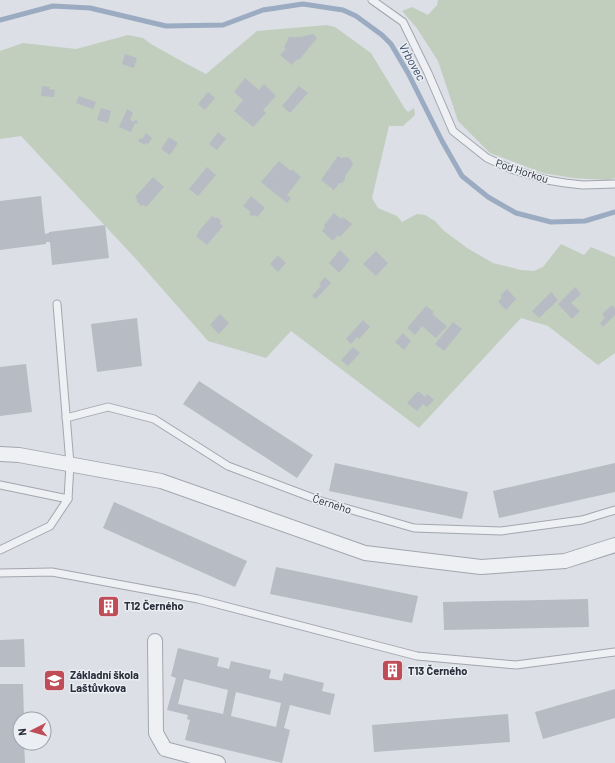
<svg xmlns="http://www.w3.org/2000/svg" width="615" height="763" font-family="Barlow,sans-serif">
<rect width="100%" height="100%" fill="#dcdfe5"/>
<g fill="#c1cebe">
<polygon points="438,0 615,0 615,178 608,180 573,178 543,173 490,153 458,121 438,61 416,27 402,11 412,7 428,15 437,5"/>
<polygon points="327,25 335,27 371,53 405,109 408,112 414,108 415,115 403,126 389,126 372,198 378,208 397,216 402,222 417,214 425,215 435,221 443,230 467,248 493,263 521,270 534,271 543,267 561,244 584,255 591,247 615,257 615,353 598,365 548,326 521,318 419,428 291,331 266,358 208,341 136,259 21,136 0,139 0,51 23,43 76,49 128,35 143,38 151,44 183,62 206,74 257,31"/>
</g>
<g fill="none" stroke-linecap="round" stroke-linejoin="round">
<polyline stroke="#9babc2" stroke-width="5" points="0,20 53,6 90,8 166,26 223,25 263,10 303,4 343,10 356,16 382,35 391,44 408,73 442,141 462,176 488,197 516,213 551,222 585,221 615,212"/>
</g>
<g fill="#b7bbc4" fill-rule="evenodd">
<polygon points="313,34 317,38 299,60 297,59 292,65 280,55 286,49 284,48 289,37 301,37"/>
<polygon points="125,54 137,58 134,68 122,64"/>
<polygon points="245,78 259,90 264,84 276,96 263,110 266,113 253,127 234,111 243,100 234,92"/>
<polygon points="42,86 50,87 49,89 55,90 54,97 41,96"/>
<polygon points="299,86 308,93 290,113 282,106"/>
<polygon points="208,92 215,98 205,110 198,104"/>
<polygon points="79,96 96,102 93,109 76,103"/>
<polygon points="101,108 111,111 108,123 97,120"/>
<polygon points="127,109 133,113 130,120 134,122 135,120 138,121 137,124 135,123 131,132 119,127"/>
<polygon points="218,132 226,139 217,150 209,144"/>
<polygon points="146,133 152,138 148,144 146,143 145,145 138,141 140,138 142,139"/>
<polygon points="169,137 178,143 170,155 161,149"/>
<polygon points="338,156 341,158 348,157 351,160 353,165 345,176 345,179 342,183 339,183 334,190 321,180"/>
<polygon points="279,161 291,171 292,169 301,177 287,195 291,198 287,203 261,182"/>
<polygon points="207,167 216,175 198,196 189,189"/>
<polygon points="153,177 164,187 146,207 144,205 141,206 137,202 137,199 135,197"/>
<polygon points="41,196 45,234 49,233 49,232 105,225 109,258 52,265 50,242 46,242 46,244 0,250 0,201"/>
<polygon points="251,196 265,208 257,217 254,215 253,217 249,214 251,212 243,206"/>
<polygon points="334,213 341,219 343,217 352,224 340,237 338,235 333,241 322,231 325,227 324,225"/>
<polygon points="212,216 215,218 217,217 221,221 220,224 223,226 207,245 196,236 199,232 198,232"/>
<polygon points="340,250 350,260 339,273 329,263"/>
<polygon points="376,251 388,263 376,276 363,264"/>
<polygon points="278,255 286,263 278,272 270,264"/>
<polygon points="325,277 331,283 316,299 312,296 321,286 319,284"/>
<polygon points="575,287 581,294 571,303 580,311 572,319 558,304"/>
<polygon points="507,289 516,299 506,310 498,302 502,297 500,296"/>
<polygon points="551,292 558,300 539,318 532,311"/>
<polygon points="612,305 615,308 615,315 603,327 600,323 605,318 602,314"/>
<polygon points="426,306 434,312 432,314 447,326 436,338 422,326 415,335 407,328"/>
<polygon points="220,314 229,323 219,334 210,325"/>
<polygon points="137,318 142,366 97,372 91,324"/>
<polygon points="363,320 370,327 359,339 357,337 351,344 346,339"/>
<polygon points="453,322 462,329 444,351 435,344"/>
<polygon points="403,333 411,341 404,350 395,342"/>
<polygon points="353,347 360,353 348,366 341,360"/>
<polygon points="26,364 32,412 0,416 0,367"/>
<polygon points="199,381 313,455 297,478 183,404"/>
<polygon points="418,391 425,397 427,394 434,400 427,407 423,404 417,411 407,403"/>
<polygon points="335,463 468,492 462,519 329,491"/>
<polygon points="615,463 615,492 499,518 493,491"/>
<polygon points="114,502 247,561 235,587 103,528"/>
<polygon points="276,567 418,596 412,623 270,594"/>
<polygon points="102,597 119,600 117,615 99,611"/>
<polygon points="588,599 589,627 444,630 443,602"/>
<polygon points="24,639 25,667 0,667 0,640"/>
<path d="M 178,648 L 219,658 L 217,666 L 229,669 L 231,661 L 271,670 L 269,678 L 282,681 L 284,673 L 324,683 L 322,691 L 335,694 L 330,715 L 290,705 L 284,728 L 290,730 L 282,763 L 185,740 L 190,720 L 187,719 L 188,715 L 167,710 L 176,678 L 171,676 ZM 184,679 L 228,690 L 223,714 L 178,704 ZM 236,692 L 281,703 L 276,727 L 231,716 Z"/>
<polygon points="386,661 404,665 401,681 382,678"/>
<polygon points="0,684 23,684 24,719 20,719 20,743 24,743 25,763 0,763"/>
<polygon points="615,689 615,718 543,739 535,712"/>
<polygon points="508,714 510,742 374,752 372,725"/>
</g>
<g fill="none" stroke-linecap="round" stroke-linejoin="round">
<defs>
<g id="service">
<polyline points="372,0 403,22 428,73 453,131 487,158 511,169 547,180 565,183 583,185 615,184"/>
<polyline points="66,418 108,407 154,419 228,466 321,501 414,528 501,531 582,520 615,510"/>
<polyline points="0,485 68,499"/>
<polyline points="0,550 50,526 68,499 70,464 57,304"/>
<polyline points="0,573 52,572 198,599 417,656 516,665 615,652"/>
</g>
<g id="minor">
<polyline points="0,454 19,455 161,481 365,553 481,567 565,561 615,545"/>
<polyline points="155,641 156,733 165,749 218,763"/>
</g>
</defs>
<use href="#service" stroke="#a2a6ae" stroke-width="9"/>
<use href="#minor" stroke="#a2a6ae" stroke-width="16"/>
<use href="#service" stroke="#eff0f4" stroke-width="7"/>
<use href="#minor" stroke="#eff0f4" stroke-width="14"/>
</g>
<defs>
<symbol id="building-square" viewBox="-11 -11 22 22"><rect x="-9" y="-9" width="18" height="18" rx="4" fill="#bf4c57" stroke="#ebeef3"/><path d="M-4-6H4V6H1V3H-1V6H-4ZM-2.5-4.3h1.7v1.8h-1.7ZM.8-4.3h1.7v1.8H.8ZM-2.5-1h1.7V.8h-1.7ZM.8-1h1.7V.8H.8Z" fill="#fff"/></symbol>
<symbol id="school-square" viewBox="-11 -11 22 22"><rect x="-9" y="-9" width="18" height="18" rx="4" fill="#bf4c57" stroke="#ebeef3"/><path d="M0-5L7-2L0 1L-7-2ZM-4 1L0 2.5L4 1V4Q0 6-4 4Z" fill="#fff"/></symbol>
</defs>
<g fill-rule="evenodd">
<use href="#building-square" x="96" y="594" width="25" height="25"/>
<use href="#building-square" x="380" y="658" width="25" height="25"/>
<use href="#school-square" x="42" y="668" width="25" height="25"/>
</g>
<g text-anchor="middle" stroke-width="3" stroke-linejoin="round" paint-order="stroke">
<g font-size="11" fill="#282d39" stroke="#ebeef3">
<text transform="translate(522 171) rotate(18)" y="4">Pod Horkou</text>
<text transform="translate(332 504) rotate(18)" y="4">Černého</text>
</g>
<g font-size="11" font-weight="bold" fill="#282d39" stroke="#ebeef3" text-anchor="start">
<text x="124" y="610">T12 Černého</text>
<text x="408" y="675">T13 Černého</text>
<text x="70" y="679">Základní škola<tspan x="70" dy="13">Laštůvkova</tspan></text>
</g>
<g font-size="12" font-style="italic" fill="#364a69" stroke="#ebeef3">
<text transform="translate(412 62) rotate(61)" y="4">Vrbovec</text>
</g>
</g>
<g transform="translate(32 731) rotate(264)"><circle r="19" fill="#ebeef3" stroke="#9da1a9"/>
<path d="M0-3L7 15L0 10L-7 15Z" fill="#bf4c57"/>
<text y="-6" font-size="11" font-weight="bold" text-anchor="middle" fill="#282d39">N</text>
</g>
</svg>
